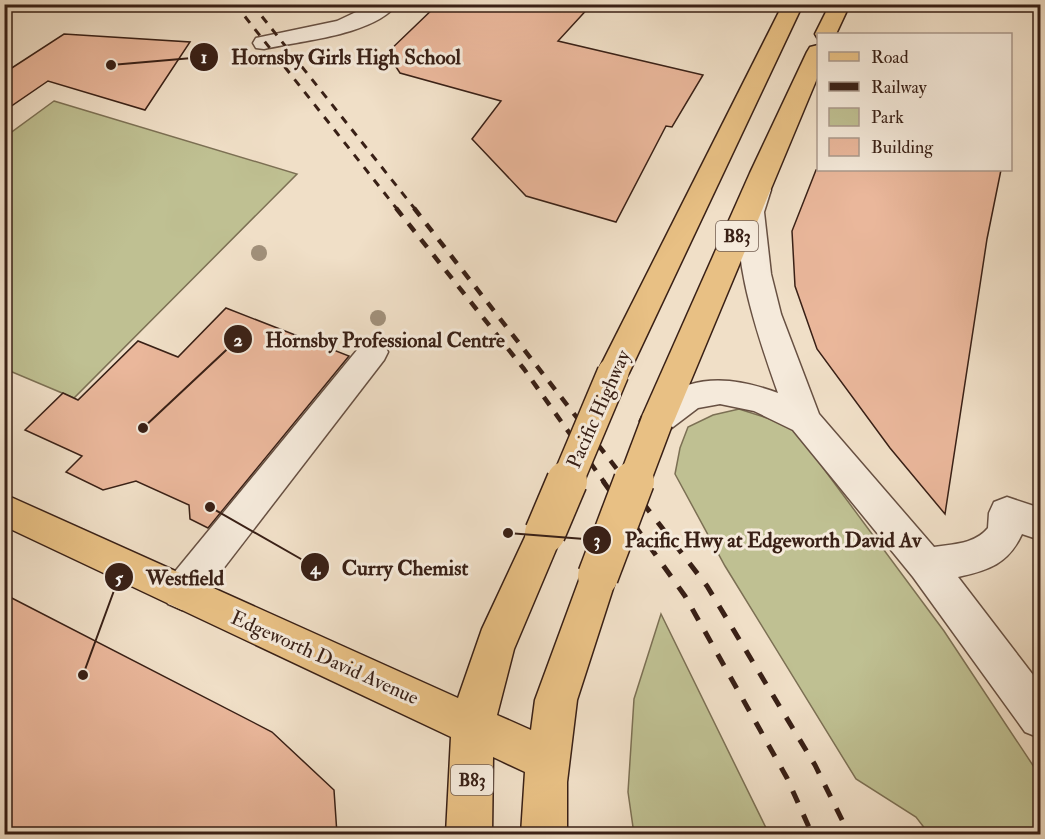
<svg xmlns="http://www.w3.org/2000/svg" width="1045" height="839" font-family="'IM FELL Double Pica',serif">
<rect width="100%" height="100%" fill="#f0dfc7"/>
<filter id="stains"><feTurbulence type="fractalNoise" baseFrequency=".00333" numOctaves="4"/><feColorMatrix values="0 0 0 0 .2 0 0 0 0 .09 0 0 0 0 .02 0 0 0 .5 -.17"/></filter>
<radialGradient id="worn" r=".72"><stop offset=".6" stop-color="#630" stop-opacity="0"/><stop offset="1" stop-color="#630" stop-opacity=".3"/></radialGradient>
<g fill="#bfc092" stroke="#7c7054" stroke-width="1.5">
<polygon points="54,101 297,174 74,398 5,369 5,137"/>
<polygon points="739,409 792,426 944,631 1040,776 1040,834 929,834 916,817 856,779 725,566 675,474 680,448 688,427 713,415"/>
<polygon points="661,614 769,834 634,834 628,792 634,699"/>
</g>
<g fill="#eab79b" stroke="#392016" stroke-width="1.5">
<polygon points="438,4 592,4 558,41 703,75 672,127 666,126 616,222 526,196 472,139 501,101 400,73 387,53"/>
<polygon points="64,34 190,42 145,110 48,81 4,111 4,73"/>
<polygon points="816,170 1001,170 987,239 945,514 890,448 817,349 795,286 792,231"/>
<polygon points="226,308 349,356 208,528 190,519 189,505 136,481 103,490 66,472 82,456 25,430 63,393 78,400 138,341 178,357"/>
<polygon points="4,594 272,732 334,790 337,834 4,834"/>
</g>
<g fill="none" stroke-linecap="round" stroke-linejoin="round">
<defs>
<g id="minor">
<path d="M 373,4 L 397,4 C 375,35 299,41 264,49 L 256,48 L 253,43 L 256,38 L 337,21 Z"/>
<path d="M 758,182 L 767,184 L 771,190 L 764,212 L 771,274 L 781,314 L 819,414 L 934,547 C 953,544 975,544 988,528 L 989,513 L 994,502 L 1007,497 L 1040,508 L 1040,540 L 1022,534 C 1008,564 989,570 958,577 L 1040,684 L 1040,738 L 1025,732 L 913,577 L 793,430 L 754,411 L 720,404 L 698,408 L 669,430 L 657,434 L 645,430 L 640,421 C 646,411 653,405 663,398 C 698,372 740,379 778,393 C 761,345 719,230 749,184 Z"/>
<polygon points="373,340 384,344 388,352 384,360 196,604 182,610 168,604 163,592 168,580 362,344"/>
</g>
<g id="major">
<polygon points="783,4 803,4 629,373 624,382 613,385 602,382 597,373"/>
<polygon points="830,4 850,4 836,34 818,34 818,39 815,34"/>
<polygon points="818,45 818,76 674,421 669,430 657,434 645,430 640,421 750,173 807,52 810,47"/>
<polygon points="4,494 458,698 482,629 532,522 545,517 558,522 563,533 514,649 497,715 531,730 535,700 585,564 598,559 611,564 617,576 577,700 567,782 567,834 521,834 525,772 493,757 492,834 446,834 451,737 4,526"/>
</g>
</defs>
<use href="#minor" stroke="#675042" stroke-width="3"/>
<use href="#major" stroke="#392016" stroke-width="3"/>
<use href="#minor" fill="#f5eadb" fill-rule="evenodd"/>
<use href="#major" fill="#e8c084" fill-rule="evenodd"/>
<g stroke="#392016" stroke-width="3" stroke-dasharray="8 8" stroke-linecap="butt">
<polyline points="235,4 397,209"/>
<polyline points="252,4 415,209"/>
</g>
<g stroke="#392016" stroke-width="4.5" stroke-dasharray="10 10" stroke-linecap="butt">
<polyline points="396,208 524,369 604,482"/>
<polyline points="414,208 627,482"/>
</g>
<g stroke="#392016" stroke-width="5" stroke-dasharray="13 13" stroke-linecap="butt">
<polyline points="603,481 685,596 787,778 812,834"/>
<polyline points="626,481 707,586 815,765 849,834"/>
</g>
<defs>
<g id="major-bridge-far1">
<polyline points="567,482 613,373"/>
<polyline points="634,482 657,421"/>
</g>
<g id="major-bridge">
<polyline points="545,533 567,481"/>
<polyline points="598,576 634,481"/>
</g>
</defs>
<use href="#major-bridge-far1" stroke="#392016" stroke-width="34" stroke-linecap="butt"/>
<use href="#major-bridge" stroke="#392016" stroke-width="43" stroke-linecap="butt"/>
<use href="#major-bridge-far1" stroke="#e8c084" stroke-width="31"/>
<use href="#major-bridge" stroke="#e8c084" stroke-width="40"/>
</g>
<g fill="#a1907a">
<circle cx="259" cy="253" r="8"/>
<circle cx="378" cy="318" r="8"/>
</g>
<g text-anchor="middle" stroke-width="6" stroke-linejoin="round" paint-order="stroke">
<g fill="#f5eadb" stroke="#715d51" stroke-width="1.5">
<rect x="716" y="221" width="42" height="30" rx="4.5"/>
<rect x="451" y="765" width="42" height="30" rx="4.5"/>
</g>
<g font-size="18" font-weight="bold" fill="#392016">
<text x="737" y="242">B83</text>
<text x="472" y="786">B83</text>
</g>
<g font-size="20" fill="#392016" stroke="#f5eadb">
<text transform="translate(598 409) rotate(-66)" y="7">Pacific Highway</text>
<text transform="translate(325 657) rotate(24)" y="7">Edgeworth David Avenue</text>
</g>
</g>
<path fill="none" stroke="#392016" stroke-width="2" d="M111 65L204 57M143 428L238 339M508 533L597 540M210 507L315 567M83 675L119 577"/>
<g fill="#392016" stroke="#f5eadb" stroke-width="2">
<circle cx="111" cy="65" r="6"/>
<circle cx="143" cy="428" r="6"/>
<circle cx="508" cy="533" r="6"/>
<circle cx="210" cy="507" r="6"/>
<circle cx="83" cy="675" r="6"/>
<circle cx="204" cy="57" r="15"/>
<circle cx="238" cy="339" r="15"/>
<circle cx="597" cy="540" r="15"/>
<circle cx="315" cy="567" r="15"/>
<circle cx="119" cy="577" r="15"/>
</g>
<g font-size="18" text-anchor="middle" font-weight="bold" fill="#fff">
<text x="204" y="63">1</text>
<text x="238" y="346">2</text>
<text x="597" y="546">3</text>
<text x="315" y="574">4</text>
<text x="119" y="584">5</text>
</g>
<g font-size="21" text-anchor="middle" font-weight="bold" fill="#392016" stroke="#f5eadb" stroke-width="6" stroke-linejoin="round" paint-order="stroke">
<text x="346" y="64">Hornsby Girls High School</text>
<text x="385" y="347">Hornsby Professional Centre</text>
<text x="773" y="547">Pacific Hwy at Edgeworth David Av</text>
<text x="405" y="575">Curry Chemist</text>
<text x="185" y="585">Westfield</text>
</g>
<rect width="1045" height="839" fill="none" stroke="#f0dfc7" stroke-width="24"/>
<rect x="6" y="6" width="1033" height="827" fill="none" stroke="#392016" stroke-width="3"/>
<rect x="12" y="12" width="1021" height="815" fill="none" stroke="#392016" stroke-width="1.5"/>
<rect x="817" y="33" width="195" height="138" fill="#f5eadb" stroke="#aa998c" stroke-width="1.5"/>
<rect x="829" y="52" width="30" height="9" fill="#e8c084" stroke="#aa998c" stroke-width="1.5"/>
<text x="871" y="63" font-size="18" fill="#392016">Road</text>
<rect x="829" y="82" width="30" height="9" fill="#392016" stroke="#aa998c" stroke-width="1.5"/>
<text x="871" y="93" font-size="18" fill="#392016">Railway</text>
<rect x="829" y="108" width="30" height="18" fill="#bfc092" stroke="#aa998c" stroke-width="1.5"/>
<text x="871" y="123" font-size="18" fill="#392016">Park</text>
<rect x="829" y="138" width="30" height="18" fill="#eab79b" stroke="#aa998c" stroke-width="1.5"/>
<text x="871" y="153" font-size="18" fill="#392016">Building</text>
<rect width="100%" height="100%" filter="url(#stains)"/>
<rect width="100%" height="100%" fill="url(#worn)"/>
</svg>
